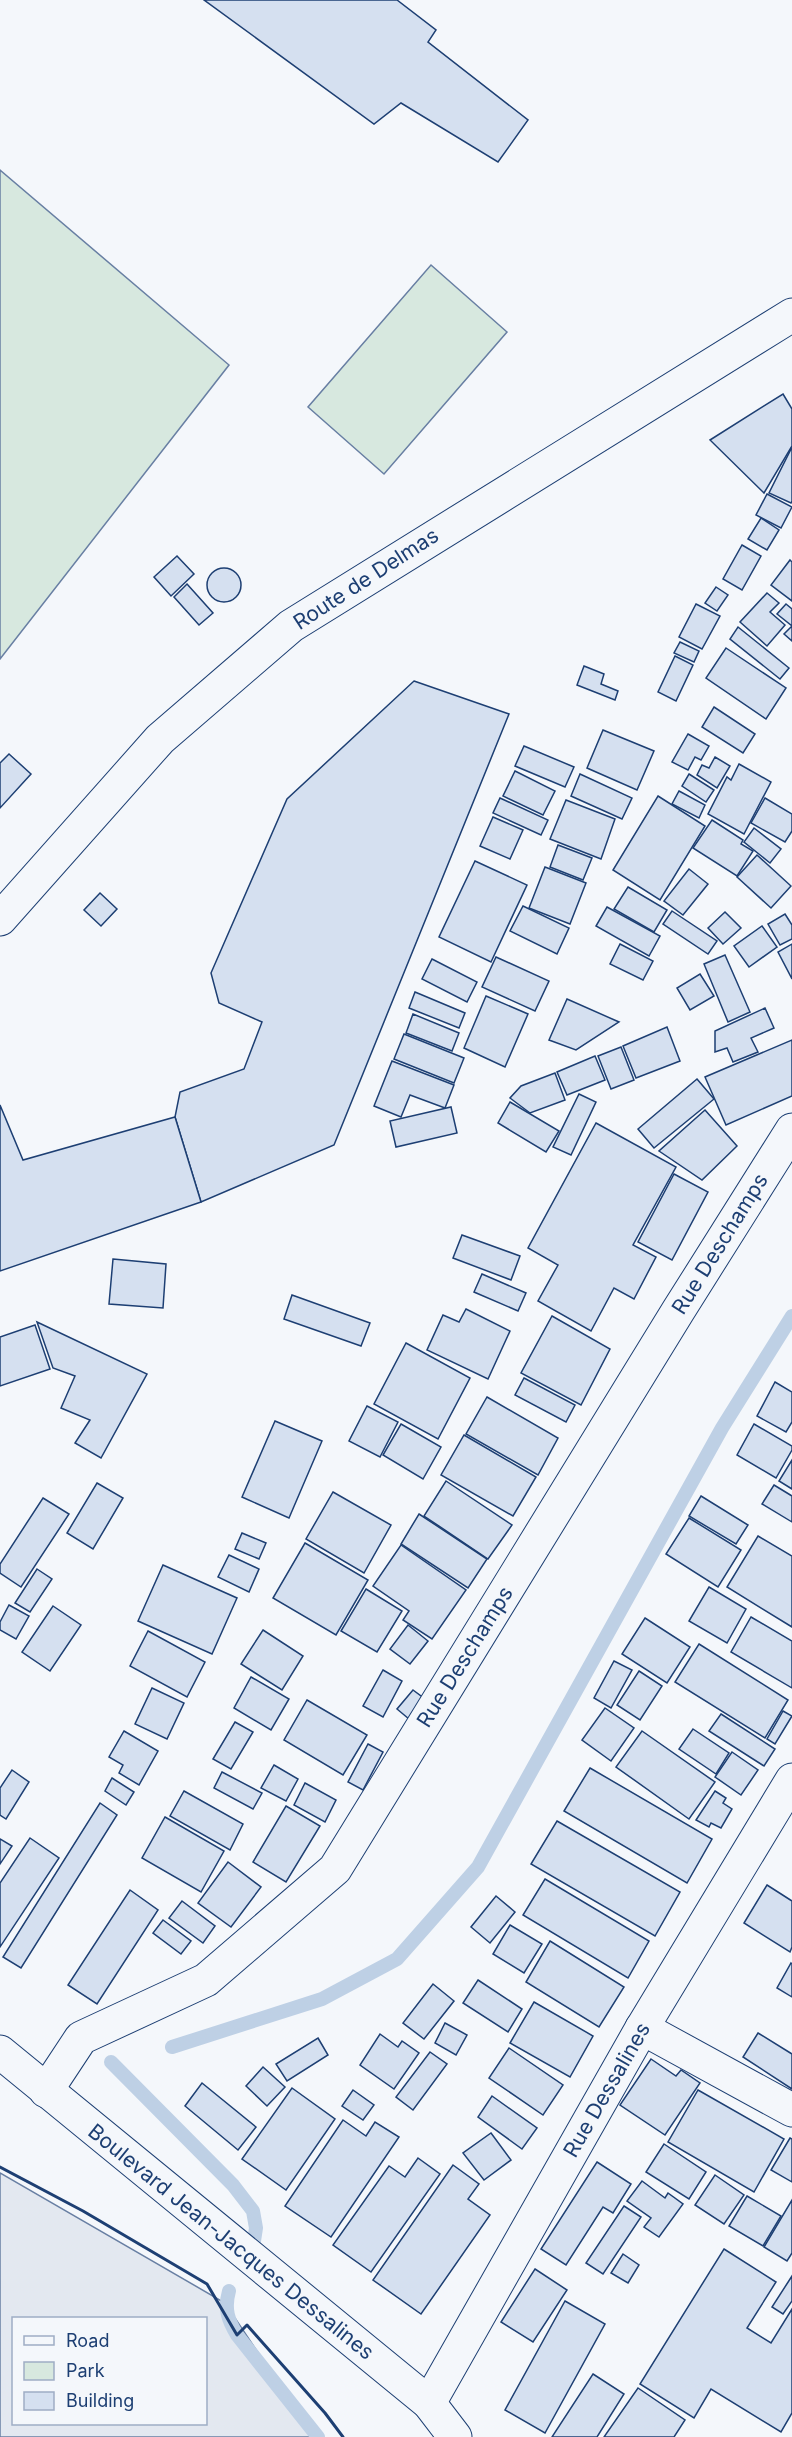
<svg xmlns="http://www.w3.org/2000/svg" width="792" height="2437" font-family="Inter,sans-serif">
<rect width="100%" height="100%" fill="#f4f7fb"/>
<g fill="#d7e8df" stroke="#687fa3" stroke-width="1.5">
<polygon points="0,170 229,365 0,659"/>
<polygon points="431,265 507,332 384,474 308,407"/>
</g>
<path fill="#e3e8f0" stroke="#687fa3" stroke-width="1.5" fill-rule="evenodd" d="M 0,2173 L 225,2303 L 314,2437 L 0,2437 ZM 14,2318 L 206,2318 L 206,2424 L 14,2424 Z"/>
<g fill="none" stroke-linecap="round" stroke-linejoin="round">
<g stroke="#bed0e5" stroke-width="14">
<polyline points="172,2047 322,1999 397,1959 478,1867 722,1428 792,1316"/>
<polyline points="111,2062 233,2185 253,2211 256,2228 254,2241"/>
<path d="M 229,2291 C 224,2309 228,2320 237,2335 L 318,2437"/>
</g>
</g>
<g fill="#d5e0f0" stroke="#1d3f73" stroke-width="1.5">
<polygon points="204,0 397,0 436,30 428,42 528,120 498,162 401,103 374,124"/>
<polygon points="783,394 792,409 792,446 764,493 710,440"/>
<polygon points="792,447 792,501 791,503 769,493"/>
<polygon points="767,494 792,507 781,528 756,515"/>
<polygon points="761,518 779,530 767,550 748,539"/>
<polygon points="742,545 761,556 742,590 723,579"/>
<polygon points="177,556 194,574 171,596 154,577"/>
<polygon points="790,560 792,562 792,601 771,585"/>
<circle cx="224" cy="585" r="17"/>
<polygon points="187,584 213,613 199,625 174,597"/>
<polygon points="716,587 728,595 717,611 705,603"/>
<polygon points="767,593 779,603 770,612 785,625 767,646 740,622"/>
<polygon points="696,604 720,616 702,649 679,637"/>
<polygon points="786,604 792,609 792,641 784,634 792,626 777,614"/>
<polygon points="738,627 789,668 780,679 730,639"/>
<polygon points="680,642 699,651 694,662 674,653"/>
<polygon points="726,648 786,688 766,719 706,678"/>
<polygon points="675,656 693,665 676,701 658,692"/>
<polygon points="584,666 604,674 601,684 618,691 615,700 577,685"/>
<polygon points="414,681 509,714 334,1145 201,1202 175,1117 180,1092 244,1069 262,1022 219,1003 211,973 287,799"/>
<polygon points="714,707 755,734 743,753 702,727"/>
<polygon points="603,730 654,751 637,790 587,768"/>
<polygon points="688,734 709,746 701,760 695,757 688,770 672,762"/>
<polygon points="524,746 574,767 565,787 515,766"/>
<polygon points="9,754 31,774 0,808 0,763"/>
<polygon points="715,757 730,766 717,788 697,775 702,765 709,768"/>
<polygon points="739,764 771,782 744,834 708,814 727,777 731,780"/>
<polygon points="515,771 555,791 543,815 503,796"/>
<polygon points="580,774 632,798 622,819 571,796"/>
<polygon points="689,774 714,790 706,802 682,786"/>
<polygon points="679,791 705,805 699,818 672,804"/>
<polygon points="658,796 705,826 660,900 613,870"/>
<polygon points="500,798 548,820 541,835 493,813"/>
<polygon points="765,798 792,814 792,831 785,842 751,823"/>
<polygon points="566,800 615,819 601,859 550,839"/>
<polygon points="493,817 523,830 510,859 480,846"/>
<polygon points="712,820 743,840 741,844 753,851 737,876 693,848"/>
<polygon points="754,828 781,849 770,863 744,842"/>
<polygon points="558,845 592,858 583,880 550,867"/>
<polygon points="757,855 791,886 771,908 737,877"/>
<polygon points="475,861 527,885 491,962 439,937"/>
<polygon points="545,867 586,883 570,924 529,908"/>
<polygon points="689,869 708,884 683,915 664,901"/>
<polygon points="628,887 667,910 654,932 614,909"/>
<polygon points="100,893 117,909 101,926 84,910"/>
<polygon points="523,906 569,928 557,954 510,931"/>
<polygon points="607,907 660,936 649,956 596,926"/>
<polygon points="672,911 717,941 708,954 663,924"/>
<polygon points="725,912 741,928 723,944 708,928"/>
<polygon points="785,914 792,925 792,939 780,945 768,924"/>
<polygon points="762,926 777,947 749,967 734,946"/>
<polygon points="620,944 653,961 643,980 610,964"/>
<polygon points="792,944 792,979 778,952"/>
<polygon points="725,955 750,1012 728,1022 704,964"/>
<polygon points="496,957 549,981 535,1011 482,987"/>
<polygon points="432,959 477,982 467,1002 422,979"/>
<polygon points="700,974 714,996 690,1010 677,988"/>
<polygon points="415,992 465,1013 459,1028 409,1008"/>
<polygon points="486,996 528,1014 505,1067 464,1048"/>
<polygon points="567,999 619,1022 576,1050 549,1040"/>
<polygon points="765,1008 774,1028 751,1038 758,1052 733,1062 727,1048 715,1052 715,1031"/>
<polygon points="413,1014 459,1033 452,1051 406,1033"/>
<polygon points="667,1027 680,1061 636,1078 623,1046"/>
<polygon points="404,1034 464,1058 454,1083 394,1059"/>
<polygon points="792,1040 792,1096 726,1125 705,1077"/>
<polygon points="621,1047 634,1080 611,1089 598,1056"/>
<polygon points="595,1056 605,1080 567,1095 557,1072"/>
<polygon points="392,1061 454,1085 445,1108 410,1095 401,1117 374,1106"/>
<polygon points="555,1073 565,1100 530,1113 510,1098 521,1086"/>
<polygon points="697,1079 714,1099 654,1148 638,1129"/>
<polygon points="579,1094 596,1102 571,1155 553,1147"/>
<polygon points="510,1102 559,1131 546,1152 498,1123"/>
<polygon points="0,1105 23,1160 175,1117 201,1202 0,1271"/>
<polygon points="451,1107 457,1133 396,1147 390,1121"/>
<polygon points="705,1110 737,1146 702,1180 659,1151"/>
<polygon points="596,1123 676,1167 633,1245 656,1257 634,1299 614,1288 591,1331 538,1301 558,1265 528,1248"/>
<polygon points="674,1174 708,1192 672,1260 638,1242"/>
<polygon points="462,1235 520,1256 511,1280 453,1258"/>
<polygon points="113,1259 166,1264 163,1308 109,1304"/>
<polygon points="482,1274 526,1293 518,1311 474,1292"/>
<polygon points="292,1295 370,1323 361,1346 284,1319"/>
<polygon points="466,1309 510,1331 488,1379 427,1350 443,1315 459,1322"/>
<polygon points="552,1316 610,1349 581,1405 521,1373"/>
<polygon points="37,1322 147,1374 101,1458 75,1443 90,1420 61,1408 75,1376 53,1368"/>
<polygon points="35,1325 50,1369 0,1386 0,1337"/>
<polygon points="406,1343 470,1378 438,1439 374,1404"/>
<polygon points="524,1378 575,1405 566,1422 515,1395"/>
<polygon points="775,1382 792,1392 792,1422 786,1432 757,1416"/>
<polygon points="487,1397 558,1438 538,1475 466,1434"/>
<polygon points="367,1406 398,1422 380,1457 349,1441"/>
<polygon points="275,1421 322,1441 289,1518 242,1497"/>
<polygon points="401,1424 441,1447 423,1479 383,1455"/>
<polygon points="754,1424 792,1446 792,1450 776,1478 737,1455"/>
<polygon points="464,1435 536,1477 513,1516 441,1475"/>
<polygon points="792,1460 792,1489 779,1481"/>
<polygon points="446,1481 512,1525 488,1559 424,1516"/>
<polygon points="97,1483 123,1498 93,1549 67,1533"/>
<polygon points="774,1485 792,1496 792,1522 762,1504"/>
<polygon points="333,1492 391,1525 364,1573 306,1539"/>
<polygon points="701,1496 748,1525 736,1544 689,1516"/>
<polygon points="43,1498 69,1514 21,1587 0,1573 0,1564"/>
<polygon points="419,1514 487,1559 468,1588 401,1544"/>
<polygon points="689,1518 741,1550 718,1587 666,1554"/>
<polygon points="242,1533 266,1543 259,1559 235,1549"/>
<polygon points="758,1536 792,1556 792,1627 727,1587"/>
<polygon points="305,1543 368,1580 336,1635 273,1598"/>
<polygon points="401,1545 466,1590 432,1639 403,1620 409,1611 373,1586"/>
<polygon points="229,1555 259,1569 249,1592 218,1577"/>
<polygon points="163,1565 237,1598 212,1654 138,1621"/>
<polygon points="37,1569 52,1579 30,1612 15,1603"/>
<polygon points="709,1587 746,1609 727,1643 689,1621"/>
<polygon points="366,1589 402,1611 377,1652 341,1631"/>
<polygon points="9,1605 29,1616 16,1639 0,1630 0,1622"/>
<polygon points="53,1606 81,1625 50,1671 22,1652"/>
<polygon points="751,1617 792,1641 792,1688 731,1652"/>
<polygon points="645,1618 690,1647 667,1683 622,1654"/>
<polygon points="408,1625 428,1641 410,1664 390,1649"/>
<polygon points="263,1630 303,1656 282,1690 241,1664"/>
<polygon points="148,1631 205,1662 187,1697 130,1666"/>
<polygon points="699,1644 788,1700 765,1738 675,1682"/>
<polygon points="614,1661 632,1670 611,1708 594,1698"/>
<polygon points="383,1670 402,1681 383,1717 363,1706"/>
<polygon points="639,1671 662,1686 640,1720 617,1705"/>
<polygon points="251,1677 289,1699 271,1730 234,1708"/>
<polygon points="152,1688 184,1703 167,1739 135,1724"/>
<polygon points="413,1690 425,1699 409,1719 397,1709"/>
<polygon points="307,1700 367,1735 343,1775 284,1740"/>
<polygon points="605,1708 634,1728 611,1761 582,1740"/>
<polygon points="783,1711 792,1716 775,1744 767,1739"/>
<polygon points="721,1714 775,1749 764,1766 709,1731"/>
<polygon points="235,1722 253,1732 231,1769 213,1759"/>
<polygon points="693,1729 729,1753 716,1774 679,1749"/>
<polygon points="124,1731 158,1751 139,1785 119,1773 123,1765 109,1757"/>
<polygon points="642,1731 715,1782 689,1819 616,1767"/>
<polygon points="368,1744 383,1752 363,1790 348,1782"/>
<polygon points="732,1752 758,1770 741,1795 715,1777"/>
<polygon points="274,1765 298,1779 286,1801 261,1788"/>
<polygon points="590,1768 712,1839 687,1883 564,1811"/>
<polygon points="12,1770 29,1782 6,1819 0,1815 0,1788"/>
<polygon points="222,1772 262,1793 253,1809 214,1788"/>
<polygon points="112,1778 134,1792 126,1805 105,1791"/>
<polygon points="305,1783 336,1800 325,1822 294,1805"/>
<polygon points="184,1791 243,1824 230,1850 170,1816"/>
<polygon points="715,1791 726,1798 723,1803 732,1809 721,1828 711,1823 709,1827 696,1820"/>
<polygon points="100,1803 117,1815 21,1968 3,1957"/>
<polygon points="286,1806 320,1826 286,1882 253,1862"/>
<polygon points="165,1817 224,1851 201,1892 142,1858"/>
<polygon points="557,1821 680,1892 655,1936 531,1864"/>
<polygon points="30,1838 59,1858 0,1947 0,1883"/>
<polygon points="0,1839 12,1846 0,1864"/>
<polygon points="228,1862 261,1887 231,1927 198,1903"/>
<polygon points="545,1879 649,1941 628,1978 523,1915"/>
<polygon points="767,1885 792,1901 792,1947 790,1952 744,1923"/>
<polygon points="130,1890 158,1910 97,2004 68,1985"/>
<polygon points="496,1896 515,1912 490,1943 471,1927"/>
<polygon points="182,1901 215,1926 203,1943 169,1918"/>
<polygon points="163,1920 191,1941 181,1954 153,1933"/>
<polygon points="510,1925 542,1944 524,1973 493,1954"/>
<polygon points="550,1941 624,1987 599,2027 526,1982"/>
<polygon points="791,1963 792,1964 792,1997 777,1988"/>
<polygon points="478,1980 522,2009 508,2032 463,2003"/>
<polygon points="433,1984 454,2001 424,2039 403,2023"/>
<polygon points="534,2002 593,2036 570,2077 510,2043"/>
<polygon points="445,2023 467,2035 456,2055 435,2043"/>
<polygon points="758,2033 792,2054 792,2089 743,2057"/>
<polygon points="380,2034 398,2047 402,2041 419,2053 394,2089 360,2065"/>
<polygon points="318,2038 328,2055 287,2081 276,2064"/>
<polygon points="509,2048 563,2085 543,2115 489,2078"/>
<polygon points="430,2052 447,2064 413,2110 396,2097"/>
<polygon points="651,2059 676,2076 681,2070 700,2083 665,2135 620,2105"/>
<polygon points="263,2067 285,2087 267,2106 246,2086"/>
<polygon points="202,2083 256,2127 238,2150 185,2106"/>
<polygon points="292,2088 335,2119 286,2190 242,2159"/>
<polygon points="353,2090 374,2105 363,2120 342,2106"/>
<polygon points="698,2090 784,2139 754,2192 668,2142"/>
<polygon points="492,2096 537,2128 522,2149 478,2117"/>
<polygon points="343,2120 366,2136 375,2122 399,2137 331,2237 285,2206"/>
<polygon points="491,2133 511,2160 484,2180 463,2153"/>
<polygon points="790,2138 792,2139 792,2182 771,2170"/>
<polygon points="664,2144 706,2172 689,2199 646,2172"/>
<polygon points="418,2158 440,2174 371,2272 333,2245 389,2166 405,2177"/>
<polygon points="597,2162 631,2184 613,2213 603,2207 566,2265 541,2249"/>
<polygon points="453,2165 479,2184 468,2199 490,2215 421,2314 373,2280"/>
<polygon points="715,2175 744,2195 724,2224 695,2205"/>
<polygon points="642,2181 665,2198 668,2193 683,2204 659,2237 644,2227 651,2218 627,2201"/>
<polygon points="747,2196 781,2216 763,2246 729,2226"/>
<polygon points="792,2200 792,2253 787,2261 764,2247"/>
<polygon points="624,2206 641,2217 603,2274 586,2263"/>
<polygon points="724,2249 776,2282 747,2328 771,2343 792,2309 792,2413 781,2432 711,2389 694,2418 640,2384"/>
<polygon points="623,2254 639,2265 628,2283 611,2273"/>
<polygon points="535,2269 567,2290 533,2342 501,2322"/>
<polygon points="792,2276 792,2301 783,2314 772,2307"/>
<polygon points="565,2301 605,2324 545,2433 505,2410"/>
<polygon points="593,2374 624,2394 597,2437 552,2437"/>
<polygon points="638,2388 685,2420 674,2437 604,2437"/>
</g>
<g fill="none" stroke-linecap="round" stroke-linejoin="round">
<defs>
<g id="minor">
<polyline points="642,2028 792,2110"/>
<polyline points="46,2091 81,2038 206,1980 335,1869 678,1311 792,1130"/>
<polyline points="429,2403 642,2028 792,1780"/>
</g>
<g id="major">
<polyline points="0,919 160,739 291,626 792,315"/>
<polyline points="0,2052 429,2403 455,2437"/>
</g>
</defs>
<use href="#minor" stroke="#1d3f73" stroke-width="35"/>
<use href="#major" stroke="#1d3f73" stroke-width="35"/>
<use href="#minor" stroke="#f4f7fb" stroke-width="33"/>
<use href="#major" stroke="#f4f7fb" stroke-width="33"/>
<polyline stroke="#1d3f73" stroke-width="3" points="0,2167 83,2211 207,2284 237,2335 247,2325 325,2413 343,2437"/>
</g>
<g text-anchor="middle" stroke-width="4.5" stroke-linejoin="round" paint-order="stroke">
<g font-size="21" fill="#1d3f73" stroke="#f4f7fb">
<text transform="translate(366 579) rotate(-33)" y="7">Route de Delmas</text>
<text transform="translate(720 1244) rotate(-58)" y="7">Rue Deschamps</text>
<text transform="translate(465 1657) rotate(-58)" y="7">Rue Deschamps</text>
<text transform="translate(607 2090) rotate(-60)" y="7">Rue Dessalines</text>
<text transform="translate(231 2242) rotate(39)" y="7">Boulevard Jean-Jacques Dessalines</text>
</g>
</g>
<rect x="12" y="2317" width="195" height="108" fill="#f4f7fb" stroke="#9eadc5" stroke-width="1.5"/>
<rect x="24" y="2336" width="30" height="9" fill="#f4f7fb" stroke="#9eadc5" stroke-width="1.5"/>
<text x="66" y="2347" font-size="18" fill="#1d3f73">Road</text>
<rect x="24" y="2362" width="30" height="18" fill="#d7e8df" stroke="#9eadc5" stroke-width="1.5"/>
<text x="66" y="2377" font-size="18" fill="#1d3f73">Park</text>
<rect x="24" y="2392" width="30" height="18" fill="#d5e0f0" stroke="#9eadc5" stroke-width="1.5"/>
<text x="66" y="2407" font-size="18" fill="#1d3f73">Building</text>
</svg>
